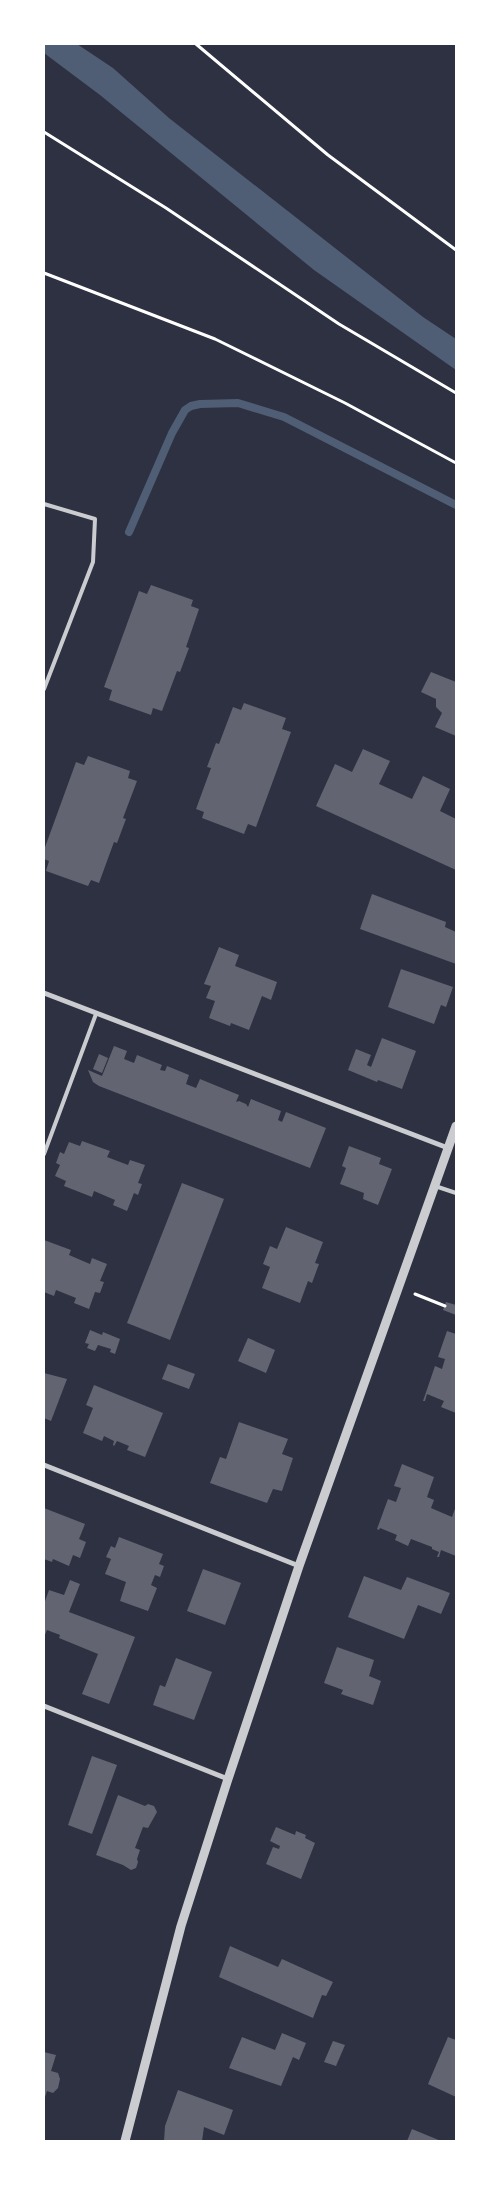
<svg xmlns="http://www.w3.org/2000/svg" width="500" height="2185" font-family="'Zilla Slab',serif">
<rect width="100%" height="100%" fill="#2d3142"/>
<polygon fill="#4f5d75" points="44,44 77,44 113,68 169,118 423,317 456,339 456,370 314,270 100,95 44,53"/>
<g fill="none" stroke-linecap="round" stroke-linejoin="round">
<polyline stroke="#4f5d75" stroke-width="8" points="129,532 172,433 185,410 191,406 200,404 238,403 284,417 456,505"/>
</g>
<g fill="#626471">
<polygon points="151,585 193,600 191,606 199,609 186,647 189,648 180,672 177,671 162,711 153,708 151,715 109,700 112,690 104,687 139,591 147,594"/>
<polygon points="431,672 456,682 456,736 435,727 442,713 436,707 436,699 421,692"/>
<polygon points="244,703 286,718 282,729 291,732 256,827 248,824 244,834 202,818 204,812 196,809 211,768 207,767 216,743 219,744 233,707 241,710"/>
<polygon points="363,749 390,761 379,784 412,799 423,776 450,789 440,811 456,819 456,870 316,806 335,764 352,772"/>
<polygon points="88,756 130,771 128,778 137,781 123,818 126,819 117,843 114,842 99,883 91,880 88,886 46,871 49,861 44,859 44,850 76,762 84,765"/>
<polygon points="372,894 446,922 445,927 456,932 456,964 360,929"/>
<polygon points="219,947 239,955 235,966 277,982 271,1000 262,996 249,1030 231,1023 230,1026 209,1018 215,1001 206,998 211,986 204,984"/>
<polygon points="401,969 453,987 446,1007 441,1005 434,1024 388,1007"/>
<polygon points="382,1038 416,1051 402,1089 378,1080 377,1082 348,1070 356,1049 371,1055 367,1065 371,1067"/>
<polygon points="114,1046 127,1051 124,1059 134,1063 137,1055 162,1065 160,1070 165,1071 167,1066 189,1075 186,1084 196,1088 200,1079 239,1095 236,1102 239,1101 246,1104 248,1107 251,1099 281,1111 278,1120 282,1122 286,1112 326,1128 310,1168 99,1086 93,1082 88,1070 102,1076"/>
<polygon points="99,1054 108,1058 102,1073 93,1069"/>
<polygon points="82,1141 110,1151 107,1157 128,1165 130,1160 145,1165 138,1183 142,1184 138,1195 134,1193 127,1211 113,1205 115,1200 94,1191 92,1197 64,1186 66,1181 55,1176 60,1165 56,1163 60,1152 64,1154 69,1142 80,1146"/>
<polygon points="349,1146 381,1158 379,1164 392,1169 378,1205 363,1199 364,1193 340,1184 346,1168 342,1166"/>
<polygon points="182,1183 224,1199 170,1340 127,1323"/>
<polygon points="286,1227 323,1242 315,1263 319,1264 312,1283 308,1281 300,1303 262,1288 270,1267 263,1264 270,1246 277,1249"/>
<polygon points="44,1240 71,1250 69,1255 90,1264 92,1258 107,1264 100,1281 104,1282 100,1293 95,1292 89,1309 74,1303 76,1298 56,1290 54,1296 44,1292"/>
<polygon points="446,1302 456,1305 456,1315 443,1310"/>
<polygon points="90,1330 102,1335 103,1332 120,1339 115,1354 110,1352 111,1349 98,1345 95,1351 87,1348 89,1344 85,1343"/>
<polygon points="447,1331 456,1334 456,1413 441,1407 444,1401 427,1394 425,1401 423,1401 435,1366 442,1369 445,1359 438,1357"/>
<polygon points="248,1338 275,1350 266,1373 238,1361"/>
<polygon points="168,1364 195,1374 189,1389 162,1379"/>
<polygon points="44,1373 67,1379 51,1421 44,1418"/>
<polygon points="94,1385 163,1413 145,1457 127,1450 129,1446 117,1441 114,1446 113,1445 114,1441 104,1436 102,1441 83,1433 93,1408 86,1405"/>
<polygon points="239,1422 288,1439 282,1454 293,1458 282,1491 273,1489 267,1503 210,1483 220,1457 226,1459"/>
<polygon points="402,1464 434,1477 427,1497 434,1500 431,1508 452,1517 456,1506 456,1556 441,1550 439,1557 437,1557 439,1552 432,1549 432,1547 411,1539 408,1546 395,1540 397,1535 380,1528 379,1530 377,1529 388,1499 396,1502 401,1488 394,1486"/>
<polygon points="44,1508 85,1524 79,1539 86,1542 80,1558 73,1555 69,1566 53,1559 52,1562 44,1559"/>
<polygon points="119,1537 163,1554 159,1564 164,1566 160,1577 155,1575 151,1585 157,1588 148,1611 120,1601 126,1582 105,1574 111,1559 106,1557 111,1546 115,1548"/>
<polygon points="203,1569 241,1583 225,1625 187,1611"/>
<polygon points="364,1576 401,1590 407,1577 450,1593 441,1614 418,1605 404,1639 348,1617"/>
<polygon points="70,1580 80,1584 69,1612 135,1637 109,1704 82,1694 98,1654 59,1638 60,1635 47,1630 44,1637 44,1604 49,1590 64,1595"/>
<polygon points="337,1647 374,1660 369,1676 381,1681 373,1705 341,1694 343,1690 324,1683"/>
<polygon points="176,1658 212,1672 194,1720 153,1705 160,1685 165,1687"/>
<polygon points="92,1756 117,1765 92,1834 68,1825"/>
<polygon points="118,1795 145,1806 148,1804 154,1806 157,1812 148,1828 143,1827 135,1848 140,1850 137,1859 138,1862 136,1868 131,1870 123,1865 96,1855"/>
<polygon points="276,1827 295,1835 296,1831 306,1835 305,1838 315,1843 301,1879 266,1864 273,1847 279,1849 280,1846 270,1841"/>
<polygon points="230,1946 278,1967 282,1959 333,1982 326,1996 322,1995 313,2018 219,1977"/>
<polygon points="282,2033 306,2043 299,2060 293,2057 281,2086 229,2068 242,2037 275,2050"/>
<polygon points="448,2037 456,2040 456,2097 428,2084"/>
<polygon points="333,2041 345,2045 336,2066 324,2062"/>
<polygon points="44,2052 56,2055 51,2071 58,2073 60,2079 58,2088 53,2093 47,2091 44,2100"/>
<polygon points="178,2090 233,2110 224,2135 204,2127 202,2141 164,2141 165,2126"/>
<polygon points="412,2129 441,2141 407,2141"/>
</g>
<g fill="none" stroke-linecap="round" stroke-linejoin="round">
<g stroke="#fff" stroke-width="3">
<polyline points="196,44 328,155 456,250"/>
<polyline points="44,132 166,208 339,324 456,393"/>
<polyline points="44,273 215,339 345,403 456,463"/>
<polyline points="415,1294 445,1306"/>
</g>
<g stroke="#caccd0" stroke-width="4">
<polyline points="44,504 95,519 93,562 44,689"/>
<polyline points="44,1154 96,1014"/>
<polyline points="435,1186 456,1193"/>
</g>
<g stroke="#caccd0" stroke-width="5">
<polyline points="44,993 448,1148"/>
<polyline points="44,1465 299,1566"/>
<polyline points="44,1706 228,1779"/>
</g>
<polyline stroke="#caccd0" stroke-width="9" points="125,2141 181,1926 228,1779 299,1566 456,1126"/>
</g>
<rect width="500" height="2185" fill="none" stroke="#ffffff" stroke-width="90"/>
</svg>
